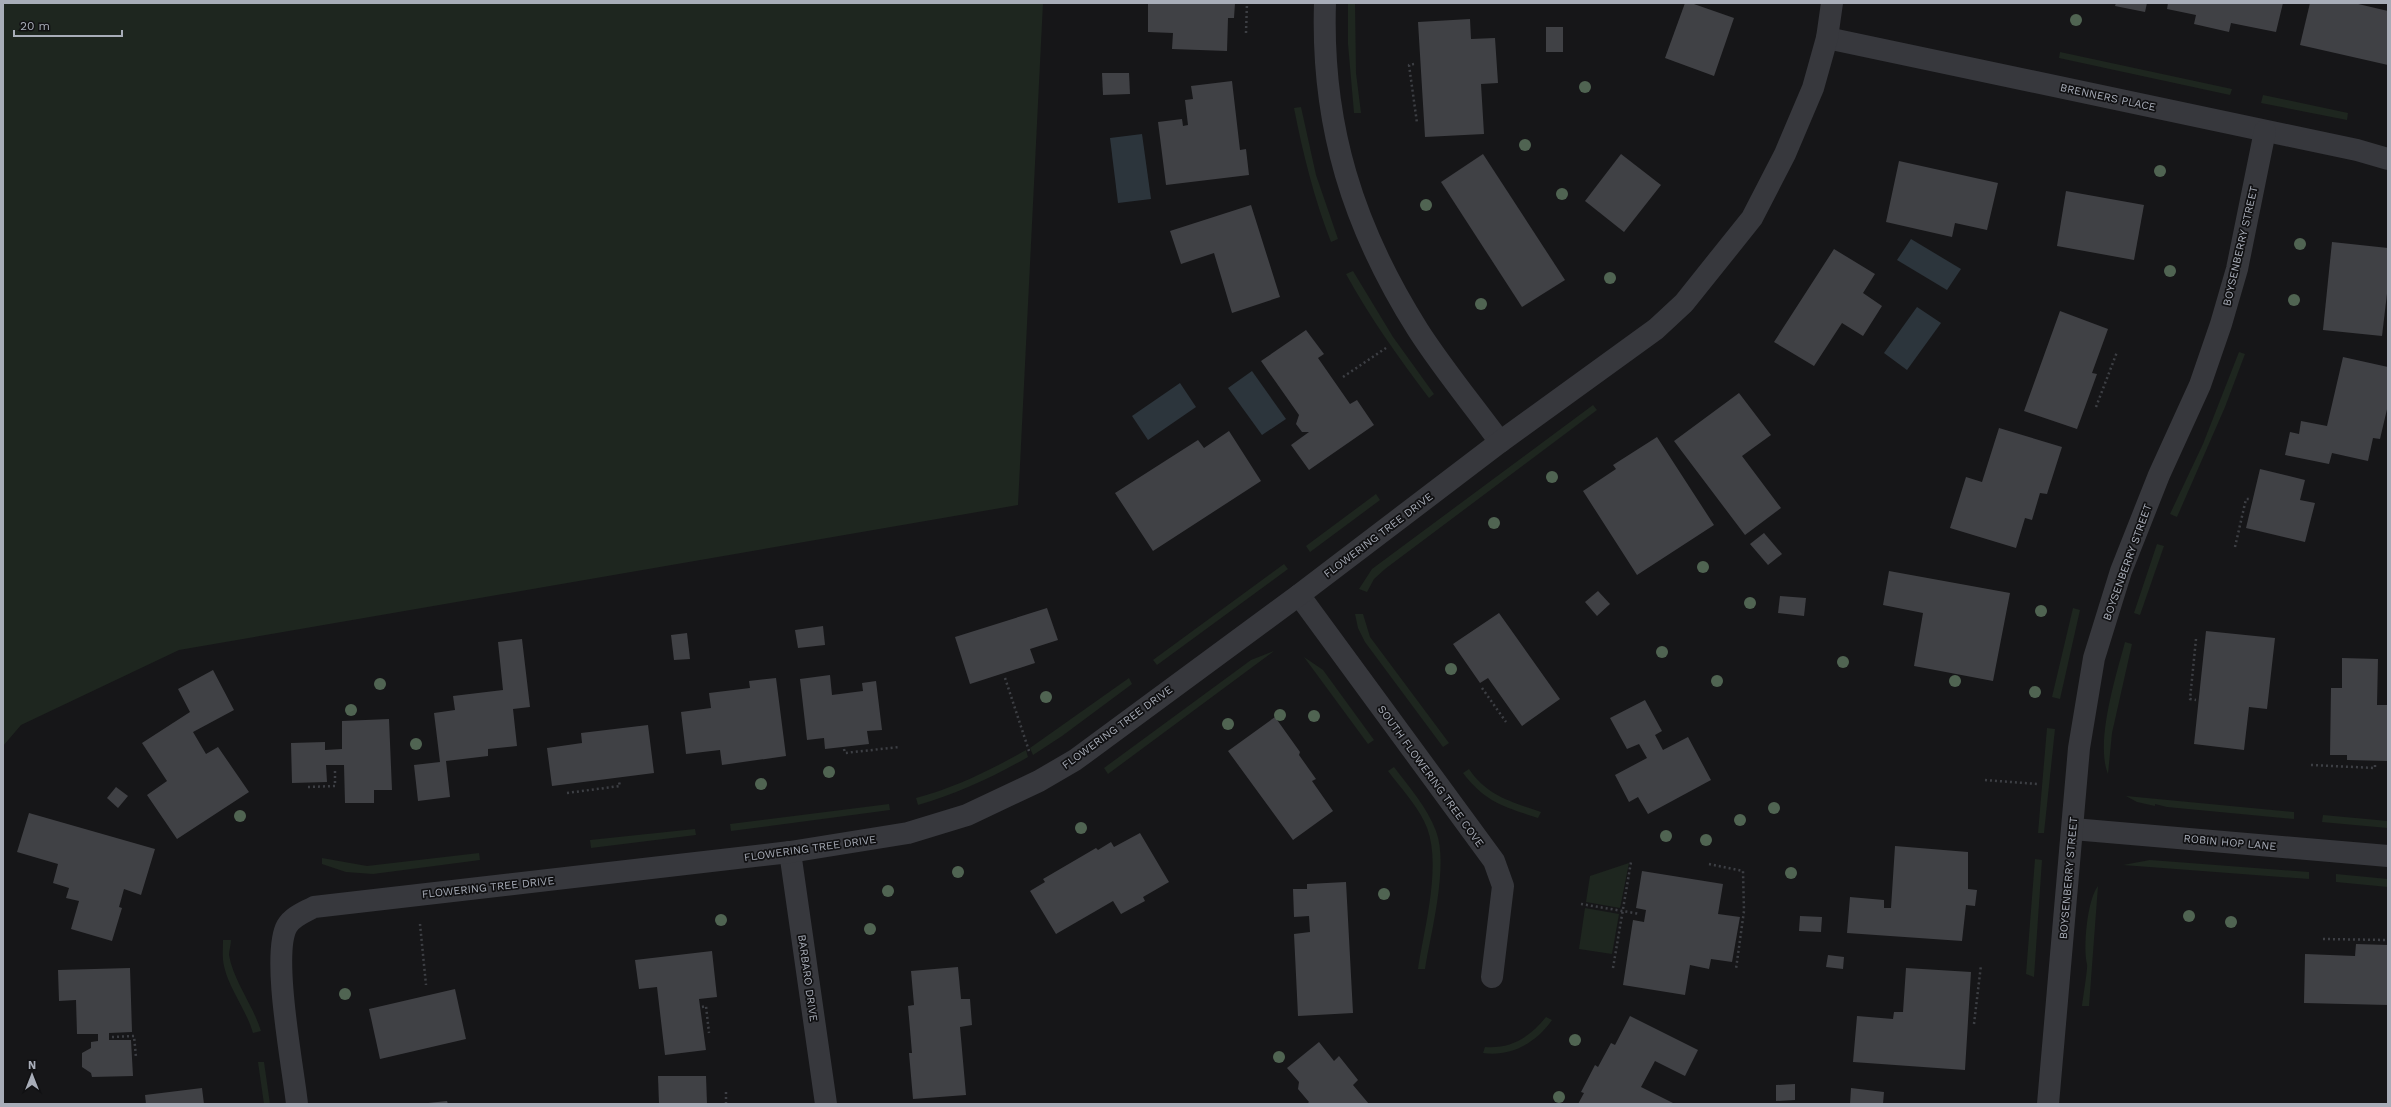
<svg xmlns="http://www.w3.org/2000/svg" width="2391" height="1107" font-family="'Work Sans',sans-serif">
<rect width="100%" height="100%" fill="#161618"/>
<g fill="#1e261f">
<polygon points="3,3 1043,3 1018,505 179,650 21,725 3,746"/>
<polygon points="1348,3 1355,3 1356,73 1361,113 1354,113 1348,44"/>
<polygon points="2060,52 2232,89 2230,95 2059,58"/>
<polygon points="2263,95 2348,113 2347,120 2261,103"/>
<path d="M 1301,107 L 1316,175 L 1338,239 L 1331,242 C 1314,198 1303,154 1294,108 Z"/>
<path d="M 1353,271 L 1393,337 L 1434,394 L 1429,398 C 1399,358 1370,318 1346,274 Z"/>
<polygon points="2239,352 2245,354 2225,407 2177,517 2170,514 2203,444"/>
<polygon points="1593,405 1597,410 1385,569 1374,579 1367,592 1359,589 1372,569"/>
<polygon points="1376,494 1380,500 1310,552 1306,546"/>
<polygon points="2157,544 2164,546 2140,615 2134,613"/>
<polygon points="1284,564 1288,569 1157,665 1153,660"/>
<polygon points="2073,608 2080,610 2060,699 2052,697"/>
<polygon points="1355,614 1363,614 1370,637 1449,743 1443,747 1365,642 1358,628"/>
<path d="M 2125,642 L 2132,644 L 2112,733 L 2108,774 C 2095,742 2116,676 2125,642 Z"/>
<polygon points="1274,651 1108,774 1104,768 1251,660"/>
<polygon points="1304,657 1323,670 1374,740 1368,744"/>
<polygon points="1129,678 1132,684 1062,736 1033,755 1030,748"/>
<polygon points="2047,728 2055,729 2044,833 2038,833"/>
<path d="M 1026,750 L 1028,757 C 993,777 957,794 918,805 L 916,798 C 954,788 991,770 1026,750 Z"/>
<path d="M 1394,767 C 1409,787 1427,807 1436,831 C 1449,865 1431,932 1425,969 L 1418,969 C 1424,928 1444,859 1424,821 C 1415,803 1400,787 1388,771 Z"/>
<path d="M 1469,769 C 1487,796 1512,802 1541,812 L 1538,818 C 1505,807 1486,803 1463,773 Z"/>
<polygon points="2126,796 2294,812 2294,819 2167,807 2155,804 2155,806 2137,802"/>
<polygon points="889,804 890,810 731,831 730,824"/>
<polygon points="2323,815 2388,821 2388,828 2322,822"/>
<polygon points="695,829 696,835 591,848 590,840"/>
<polygon points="479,853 480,860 373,874 346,872 322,864 322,858 367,866"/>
<polygon points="2035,859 2042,860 2034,977 2026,974"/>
<polygon points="2150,860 2309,872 2309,879 2123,865"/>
<polygon points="1629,863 1620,908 1586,902 1590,876"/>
<polygon points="2336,874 2388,879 2388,887 2336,882"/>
<path d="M 2098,886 L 2089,1006 L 2082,1006 C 2083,998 2088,967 2087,964 C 2083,948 2087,900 2098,886 Z"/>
<polygon points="1585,908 1619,914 1612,954 1579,949"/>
<path d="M 223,940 L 231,940 C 231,945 229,950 229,955 C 233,980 253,1005 261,1031 L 253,1033 C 246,1009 229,989 224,966 C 222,957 223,948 223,940 Z"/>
<path d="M 1546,1017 L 1552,1020 C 1536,1043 1511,1057 1483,1053 L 1485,1047 C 1511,1049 1530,1037 1546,1017 Z"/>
<polygon points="258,1062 264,1062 270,1104 264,1104"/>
</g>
<g fill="#2c353c">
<polygon points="1142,134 1151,199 1118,203 1110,138"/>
<polygon points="1911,239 1961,269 1947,290 1897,260"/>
<polygon points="1917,307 1941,323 1907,370 1884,353"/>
<polygon points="1252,371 1286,419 1262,435 1228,388"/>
<polygon points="1180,383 1196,407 1148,440 1132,416"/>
</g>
<g fill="#404145">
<polygon points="1148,3 1235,3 1234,18 1228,18 1227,51 1172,49 1173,33 1148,32"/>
<polygon points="1685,3 1691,3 1734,18 1714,76 1665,58"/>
<polygon points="2116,3 2147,3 2145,12 2115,6"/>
<polygon points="2168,3 2283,3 2276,32 2231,23 2229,32 2194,24 2196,15 2167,9"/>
<polygon points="2310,3 2354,3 2388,11 2388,65 2300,45"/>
<polygon points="1470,19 1471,39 1495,38 1498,83 1481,84 1484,134 1425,137 1418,22"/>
<rect x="1546" y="27" width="17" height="25"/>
<polygon points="1102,73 1129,73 1130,94 1103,95"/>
<polygon points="1232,81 1240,150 1246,149 1249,175 1166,185 1158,122 1182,119 1183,126 1188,125 1185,100 1193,99 1191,86"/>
<polygon points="1483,154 1565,280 1522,307 1441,182"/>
<polygon points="1621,154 1661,185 1624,232 1585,201"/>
<polygon points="1899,161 1998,183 1987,230 1955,223 1952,237 1886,222"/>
<polygon points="2066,191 2144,205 2134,260 2057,246"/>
<polygon points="1251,205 1280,297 1232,313 1214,253 1181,264 1170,231"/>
<polygon points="2332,242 2388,248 2388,285 2382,336 2323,330"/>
<polygon points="1834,249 1875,274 1863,293 1882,306 1863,336 1842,323 1814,366 1774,342"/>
<polygon points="2060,311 2108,329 2092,373 2097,374 2077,429 2024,411"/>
<polygon points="1306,330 1324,354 1318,358 1350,404 1357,400 1374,425 1309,470 1291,445 1309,432 1302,432 1296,424 1299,415 1261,361"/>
<polygon points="2343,357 2388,367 2388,405 2380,439 2373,438 2368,461 2332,453 2329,464 2285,455 2290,432 2299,434 2301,421 2327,426"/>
<polygon points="1739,393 1771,435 1742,456 1781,508 1745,535 1674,441"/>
<polygon points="1999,428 2062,447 2047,494 2040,493 2032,520 2025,518 2016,548 1950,528 1966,477 1982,482"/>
<polygon points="1229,431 1261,481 1153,551 1115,493 1198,440 1204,448"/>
<polygon points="1657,437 1714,525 1637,575 1583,491 1616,469 1613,465"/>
<polygon points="2260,469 2305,480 2300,500 2315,503 2305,542 2246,528"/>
<polygon points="1764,533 1782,554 1768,565 1750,544"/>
<polygon points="1889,571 2010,593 1993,681 1914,666 1923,613 1883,605"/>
<polygon points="1598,591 1610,604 1597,616 1585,602"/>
<polygon points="1780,596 1806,598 1804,616 1778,613"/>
<polygon points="1047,608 1058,640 1030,649 1035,663 970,684 955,637"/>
<polygon points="1499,613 1560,699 1522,726 1488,678 1480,683 1453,644"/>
<polygon points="823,626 825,645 798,648 795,630"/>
<polygon points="2206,631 2275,638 2267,709 2249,707 2244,750 2194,744"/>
<polygon points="687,633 690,659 674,660 671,635"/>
<polygon points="522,639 530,707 513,709 517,746 488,749 488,756 446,761 450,797 418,801 414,765 440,762 434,713 455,710 453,696 503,690 498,642"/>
<polygon points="2342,658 2378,659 2377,705 2388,705 2388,761 2347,760 2347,755 2330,755 2331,688 2342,688"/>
<polygon points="213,670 234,710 193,732 206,754 218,747 249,792 177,839 147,795 167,781 142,743 190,712 178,689"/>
<polygon points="830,675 832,695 863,691 862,683 876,681 882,730 867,731 869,744 825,749 824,738 807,740 800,679"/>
<polygon points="776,678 786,756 722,765 720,750 686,754 681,712 711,708 709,693 750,688 749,681"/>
<polygon points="1645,700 1662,731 1655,735 1663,750 1688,737 1711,780 1648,814 1638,797 1629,802 1615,775 1647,758 1639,744 1627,749 1610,718"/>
<polygon points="1275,717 1300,752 1299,755 1316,779 1312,781 1333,811 1293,840 1228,751"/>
<polygon points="389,719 392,790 374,790 374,803 345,803 344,765 326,765 327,782 292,783 291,743 325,742 325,750 342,749 342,721"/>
<polygon points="648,725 654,773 552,786 547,748 582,743 581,733"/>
<polygon points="116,787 128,796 118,808 107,798"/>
<polygon points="29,813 155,849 141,895 124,889 119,907 122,908 112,941 71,929 79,901 66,898 69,888 53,883 58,864 17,852"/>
<polygon points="1140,833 1169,882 1143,897 1145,901 1121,914 1113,901 1056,934 1030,891 1045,882 1043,879 1096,848 1098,850 1111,842 1114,847"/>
<polygon points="1895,846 1968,852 1968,889 1977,890 1975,906 1966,905 1962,941 1847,933 1850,897 1884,900 1884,908 1891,908"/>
<polygon points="1642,871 1723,884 1718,914 1740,917 1732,962 1711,959 1709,969 1690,965 1685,995 1623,985 1633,920 1644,922 1646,910 1636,908"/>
<polygon points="1346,882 1353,1013 1298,1016 1294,934 1310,932 1309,916 1294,917 1293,889 1307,889 1307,884"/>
<polygon points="1800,916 1822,917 1821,932 1799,931"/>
<polygon points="2356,944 2388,945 2388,1005 2304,1003 2305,954 2355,956"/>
<polygon points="712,951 717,997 699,999 706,1050 665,1055 657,987 639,989 635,960"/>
<polygon points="1828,955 1844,957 1843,969 1826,967"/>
<polygon points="958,967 961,999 970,999 972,1025 960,1027 966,1095 913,1099 909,1053 912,1053 908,1006 914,1005 911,971"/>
<polygon points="130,968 132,1032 109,1033 109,1040 131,1040 133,1076 92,1077 91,1073 82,1067 82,1053 91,1048 91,1042 98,1041 98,1034 77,1034 76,1000 59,1001 58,970"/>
<polygon points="1906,968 1971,972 1965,1070 1853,1062 1857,1016 1893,1019 1894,1012 1903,1012"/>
<polygon points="455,989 466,1039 380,1059 369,1009"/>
<polygon points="1630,1016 1698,1050 1685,1076 1655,1061 1641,1087 1675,1104 1578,1104 1584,1093 1581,1092 1595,1065 1598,1067 1611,1043 1615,1045"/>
<polygon points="1319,1042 1334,1061 1339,1056 1358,1080 1353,1085 1369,1104 1307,1104 1309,1102 1298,1089 1299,1082 1287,1068"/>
<polygon points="658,1076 706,1076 707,1104 659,1104"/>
<polygon points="1795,1084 1795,1100 1776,1101 1776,1085"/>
<polygon points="202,1088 204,1104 146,1104 145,1095"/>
<polygon points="1851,1088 1884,1092 1883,1104 1850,1104"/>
<polygon points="447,1101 448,1104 428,1104 428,1103"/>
</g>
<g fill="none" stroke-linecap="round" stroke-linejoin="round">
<g stroke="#3d3f44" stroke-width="2.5" stroke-dasharray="2 3" stroke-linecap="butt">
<polyline points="1246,33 1247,3"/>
<polyline points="1414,64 1409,65 1417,123"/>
<polyline points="1343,377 1386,348"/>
<polyline points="2096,407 2117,352"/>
<polyline points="2235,547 2246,499 2251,499"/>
<polyline points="2196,639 2190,699 2196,700"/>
<polyline points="1005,678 1029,751"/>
<polyline points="1482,688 1506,722"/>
<polyline points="844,749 845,753 899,747"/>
<polyline points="2311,765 2375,768 2375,762"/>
<polyline points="1985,780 2037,784"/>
<polyline points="308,787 335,786 335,769"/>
<polyline points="567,793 620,786 619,782"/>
<polyline points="1709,864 1743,871 1744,911 1736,969"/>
<polyline points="1581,904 1640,914"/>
<polyline points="420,924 426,985"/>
<polyline points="2323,939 2388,940"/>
<polyline points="1613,968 1631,862"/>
<polyline points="702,1007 706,1006 709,1033"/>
<polyline points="1974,1024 1981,965"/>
<polyline points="112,1037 134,1036 136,1057"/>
<polyline points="726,1092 726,1104"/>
</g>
<g stroke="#37383d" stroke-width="22">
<path d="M 1325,3 C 1321,125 1353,227 1418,330 C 1443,369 1473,405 1500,442"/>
<polyline points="1827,38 2357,150 2388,159"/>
<polyline points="1299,595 1494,861 1503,886 1492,977"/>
<polyline points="2073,829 2388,856"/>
<polyline points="790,852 826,1104"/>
<path d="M 297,1104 C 293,1067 271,954 287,926 C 293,916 305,912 314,907 L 790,852 L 908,833 L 967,815 L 1039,781 L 1075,760 L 1299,595 L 1500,442 L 1656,329 L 1684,303 L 1752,218 L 1785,154 L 1813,88 L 1827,38 L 1832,3"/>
<polyline points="2048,1104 2079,748 2094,658 2121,571 2159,475 2200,385 2221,324 2237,269 2265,131"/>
</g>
</g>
<g fill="#506452">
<circle cx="2076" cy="20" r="6"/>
<circle cx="1585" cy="87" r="6"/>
<circle cx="1525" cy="145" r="6"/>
<circle cx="2160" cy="171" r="6"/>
<circle cx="1562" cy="194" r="6"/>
<circle cx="1426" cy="205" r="6"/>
<circle cx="2300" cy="244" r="6"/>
<circle cx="2170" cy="271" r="6"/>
<circle cx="1610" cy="278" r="6"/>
<circle cx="2294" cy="300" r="6"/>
<circle cx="1481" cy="304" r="6"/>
<circle cx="1552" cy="477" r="6"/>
<circle cx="1494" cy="523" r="6"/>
<circle cx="1703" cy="567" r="6"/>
<circle cx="1750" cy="603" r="6"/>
<circle cx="2041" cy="611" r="6"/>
<circle cx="1662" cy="652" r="6"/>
<circle cx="1843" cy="662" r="6"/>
<circle cx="1451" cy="669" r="6"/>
<circle cx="1717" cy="681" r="6"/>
<circle cx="1955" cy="681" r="6"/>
<circle cx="380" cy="684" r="6"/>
<circle cx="2035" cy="692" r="6"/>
<circle cx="1046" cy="697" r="6"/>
<circle cx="351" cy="710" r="6"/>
<circle cx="1280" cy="715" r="6"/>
<circle cx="1314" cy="716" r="6"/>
<circle cx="1228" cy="724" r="6"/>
<circle cx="416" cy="744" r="6"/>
<circle cx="829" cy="772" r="6"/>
<circle cx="761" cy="784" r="6"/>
<circle cx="1774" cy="808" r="6"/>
<circle cx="240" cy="816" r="6"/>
<circle cx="1740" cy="820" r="6"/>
<circle cx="1081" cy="828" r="6"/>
<circle cx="1666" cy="836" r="6"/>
<circle cx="1706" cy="840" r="6"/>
<circle cx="958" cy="872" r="6"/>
<circle cx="1791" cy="873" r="6"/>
<circle cx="888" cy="891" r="6"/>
<circle cx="1384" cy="894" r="6"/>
<circle cx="2189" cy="916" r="6"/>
<circle cx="721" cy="920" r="6"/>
<circle cx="2231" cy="922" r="6"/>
<circle cx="870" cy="929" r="6"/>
<circle cx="345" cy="994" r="6"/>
<circle cx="1575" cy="1040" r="6"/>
<circle cx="1279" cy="1057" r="6"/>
<circle cx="1559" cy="1097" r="6"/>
</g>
<g text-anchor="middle" stroke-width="3.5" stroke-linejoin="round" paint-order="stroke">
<g font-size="11" fill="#a8adb8" stroke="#111113">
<text transform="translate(2108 97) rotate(12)" y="4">BRENNERS PLACE</text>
<text transform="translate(2240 246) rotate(-77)" y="4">BOYSENBERRY STREET</text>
<text transform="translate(1378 535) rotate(-37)" y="4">FLOWERING TREE DRIVE</text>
<text transform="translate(2127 562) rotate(-70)" y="4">BOYSENBERRY STREET</text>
<text transform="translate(1117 727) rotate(-36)" y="4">FLOWERING TREE DRIVE</text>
<text transform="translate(1431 776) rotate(54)" y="4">SOUTH FLOWERING TREE COVE</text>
<text transform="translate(2230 842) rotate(5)" y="4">ROBIN HOP LANE</text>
<text transform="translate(810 848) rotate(-8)" y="4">FLOWERING TREE DRIVE</text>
<text transform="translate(2068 878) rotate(-85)" y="4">BOYSENBERRY STREET</text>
<text transform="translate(488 887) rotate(-6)" y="4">FLOWERING TREE DRIVE</text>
<text transform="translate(808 978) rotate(82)" y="4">BARBARO DRIVE</text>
</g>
</g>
<rect width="2391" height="1107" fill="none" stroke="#a8adb8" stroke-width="8"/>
<g transform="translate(32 1075)" stroke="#111113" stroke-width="3" paint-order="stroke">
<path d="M0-3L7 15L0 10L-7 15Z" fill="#a8adb8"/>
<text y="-6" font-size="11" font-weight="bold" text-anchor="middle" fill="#a8adb8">N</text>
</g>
<path d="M14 30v6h108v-6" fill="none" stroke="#a8adb8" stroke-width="2"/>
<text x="20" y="30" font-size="12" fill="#a8adb8" stroke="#111113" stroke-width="3" paint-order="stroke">20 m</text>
</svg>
